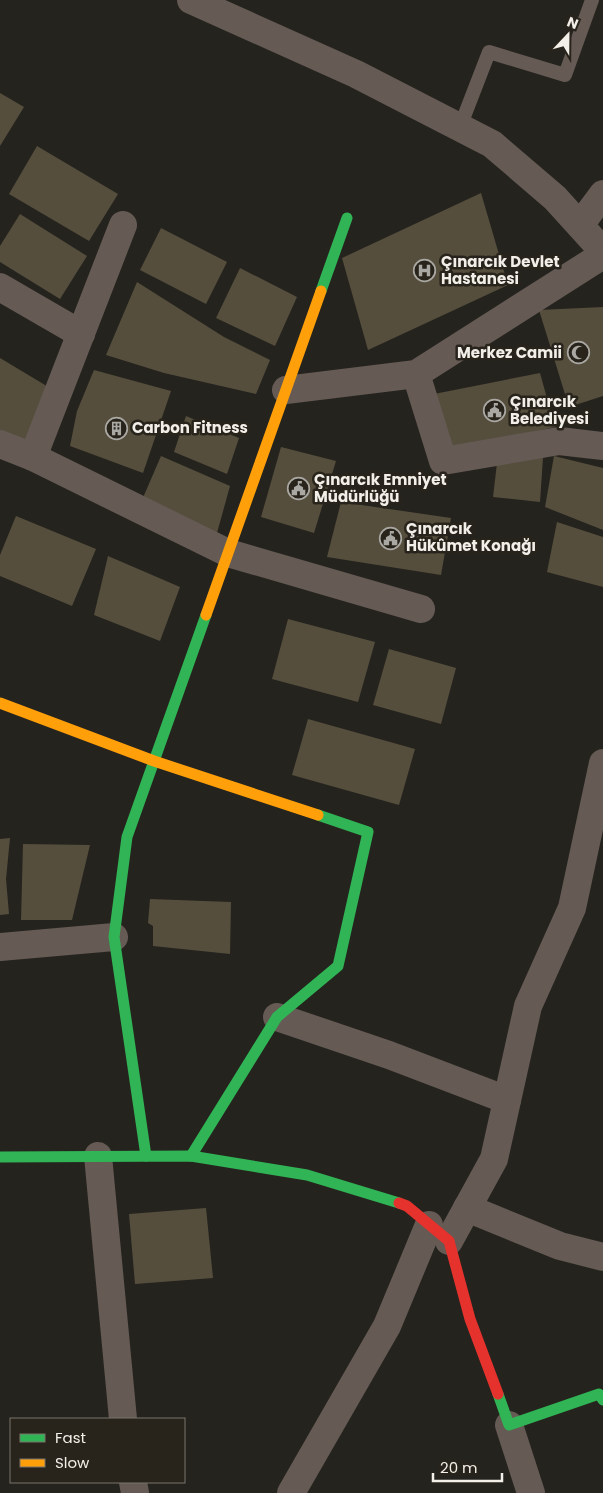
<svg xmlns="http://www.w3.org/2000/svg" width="603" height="1493" font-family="Poppins,sans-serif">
<rect width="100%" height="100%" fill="#25231e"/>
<g fill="#554e3d">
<polygon points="0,93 24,107 0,146"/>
<polygon points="37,146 118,194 89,241 9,194"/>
<polygon points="481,193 508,285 368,350 342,258"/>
<polygon points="20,214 87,256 60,299 0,262 0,246"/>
<polygon points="161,228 227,262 206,304 140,270"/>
<polygon points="240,268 297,297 275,346 216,318"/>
<polygon points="137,282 224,337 270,360 256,394 164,373 106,355"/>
<polygon points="603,307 603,396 569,407 539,310"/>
<polygon points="0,358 55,391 32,446 0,434"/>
<polygon points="94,370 171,391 143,473 70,446 77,411"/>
<polygon points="540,373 555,427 448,451 434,394"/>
<polygon points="186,416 239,438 227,474 174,452"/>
<polygon points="281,447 336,461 314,533 261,517"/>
<polygon points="161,456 230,486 217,533 142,500"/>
<polygon points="554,456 603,468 603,530 545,507"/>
<polygon points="543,457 540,502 493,497 497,463"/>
<polygon points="341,502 451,518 441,575 327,557"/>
<polygon points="16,516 96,549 72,606 0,576 0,555"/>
<polygon points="557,522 603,537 603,587 547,572"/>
<polygon points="108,556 180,587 160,641 94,615"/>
<polygon points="288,619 375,642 358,702 272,679"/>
<polygon points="389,649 456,668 441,724 373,705"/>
<polygon points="308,719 415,749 399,805 292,775"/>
<polygon points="10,838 6,879 9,914 0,915 0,839"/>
<polygon points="23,844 90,845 72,920 21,920"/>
<polygon points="150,899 231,902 230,954 153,946 153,926 148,923"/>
<polygon points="206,1208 213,1278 135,1284 129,1214"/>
</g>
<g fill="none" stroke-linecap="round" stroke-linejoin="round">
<polyline stroke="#655a54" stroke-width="14" points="460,127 489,52 565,75 592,0"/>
<g stroke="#655a54" stroke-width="28">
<polyline points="191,0 356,74 492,144 555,198 603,251"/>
<polyline points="580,225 603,194"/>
<polyline points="0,287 81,334"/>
<polyline points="416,374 443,461 559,441 603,446"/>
<polyline points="286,390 416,374 603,255"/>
<polyline points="0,444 33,457 228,553 421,609"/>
<polyline points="33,457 123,225"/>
<polyline points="0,947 114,937"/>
<polyline points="277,1017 389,1055 507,1100"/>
<polyline points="98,1156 123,1419"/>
<polyline points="467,1208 560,1246 603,1257"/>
<polyline points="449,1241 494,1159 528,1006 572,908 603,763"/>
<polyline points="509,1425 531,1493"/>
<polyline points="133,1482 135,1493"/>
<polyline points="291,1493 387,1326 429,1225"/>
</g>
<g stroke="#30b455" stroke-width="11">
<polyline points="321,291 347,218"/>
<polyline points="146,1156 114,937 127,837 206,615"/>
<polyline points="191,1156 277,1017 338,966 368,832 318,815"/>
<polyline points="0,1157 191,1156 307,1175 399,1203"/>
<polyline points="498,1394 509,1425 599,1394 603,1400"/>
</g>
<g stroke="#ff9f0a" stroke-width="11">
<polyline points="206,615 321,291"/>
<polyline points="0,703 154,761 318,815"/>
</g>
<polyline stroke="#e5322d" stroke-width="11" points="399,1203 407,1206 449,1241 470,1319 498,1394"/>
</g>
<defs>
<symbol id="hospital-ring" viewBox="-11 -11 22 22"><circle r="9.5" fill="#28241b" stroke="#aaa8a2" stroke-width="1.5"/><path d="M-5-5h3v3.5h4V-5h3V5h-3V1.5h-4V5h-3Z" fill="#aaa8a2"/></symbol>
<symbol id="mosque-ring" viewBox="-11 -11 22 22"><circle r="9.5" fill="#28241b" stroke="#aaa8a2" stroke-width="1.5"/><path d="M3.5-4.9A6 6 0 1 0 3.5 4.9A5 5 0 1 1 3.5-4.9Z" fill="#aaa8a2"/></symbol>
<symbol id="civic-ring" viewBox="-11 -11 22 22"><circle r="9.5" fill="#28241b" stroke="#aaa8a2" stroke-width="1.5"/><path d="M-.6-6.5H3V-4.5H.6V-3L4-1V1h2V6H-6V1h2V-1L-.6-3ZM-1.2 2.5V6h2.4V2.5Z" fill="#aaa8a2"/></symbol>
<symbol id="building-ring" viewBox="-11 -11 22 22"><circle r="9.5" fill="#28241b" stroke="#aaa8a2" stroke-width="1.5"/><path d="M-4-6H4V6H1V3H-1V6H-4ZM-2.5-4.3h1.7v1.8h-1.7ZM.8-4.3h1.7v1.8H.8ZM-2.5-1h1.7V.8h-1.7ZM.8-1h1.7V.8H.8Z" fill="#aaa8a2"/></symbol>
</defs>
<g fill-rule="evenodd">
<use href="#hospital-ring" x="412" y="258" width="25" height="25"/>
<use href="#mosque-ring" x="566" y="340" width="25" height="25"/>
<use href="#civic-ring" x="482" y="398" width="25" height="25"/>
<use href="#building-ring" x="104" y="416" width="25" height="25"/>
<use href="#civic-ring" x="286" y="476" width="25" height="25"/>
<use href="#civic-ring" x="378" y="526" width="25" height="25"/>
</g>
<g text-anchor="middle" stroke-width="5" stroke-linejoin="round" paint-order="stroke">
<g font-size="15" font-weight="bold" fill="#f2efe9" stroke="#28241b" text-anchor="start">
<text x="441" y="267">Çınarcık Devlet<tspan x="441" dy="17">Hastanesi</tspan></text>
<text x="562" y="358" text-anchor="end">Merkez Camii</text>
<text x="510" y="407">Çınarcık<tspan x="510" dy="17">Belediyesi</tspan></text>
<text x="132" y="433">Carbon Fitness</text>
<text x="314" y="485">Çınarcık Emniyet<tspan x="314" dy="17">Müdürlüğü</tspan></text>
<text x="406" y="534">Çınarcık<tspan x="406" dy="17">Hükûmet Konağı</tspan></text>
</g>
</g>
<rect x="10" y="1418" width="175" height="65" fill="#28241b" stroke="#79756d"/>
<rect x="20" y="1434" width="25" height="8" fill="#30b455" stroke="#79756d"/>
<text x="55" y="1443" font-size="15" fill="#f2efe9">Fast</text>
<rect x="20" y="1459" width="25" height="8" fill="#ff9f0a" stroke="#79756d"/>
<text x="55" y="1468" font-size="15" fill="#f2efe9">Slow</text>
<g transform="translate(568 35) rotate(22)" stroke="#28241b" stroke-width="4" paint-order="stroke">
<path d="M0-4L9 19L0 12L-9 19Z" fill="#f2efe9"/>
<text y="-8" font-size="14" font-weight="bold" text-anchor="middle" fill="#f2efe9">N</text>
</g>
<path d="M433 1473v8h69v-8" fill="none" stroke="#f2efe9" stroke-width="2.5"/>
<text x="440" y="1473" font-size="15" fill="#f2efe9" stroke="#28241b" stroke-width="4" paint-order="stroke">20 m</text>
</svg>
